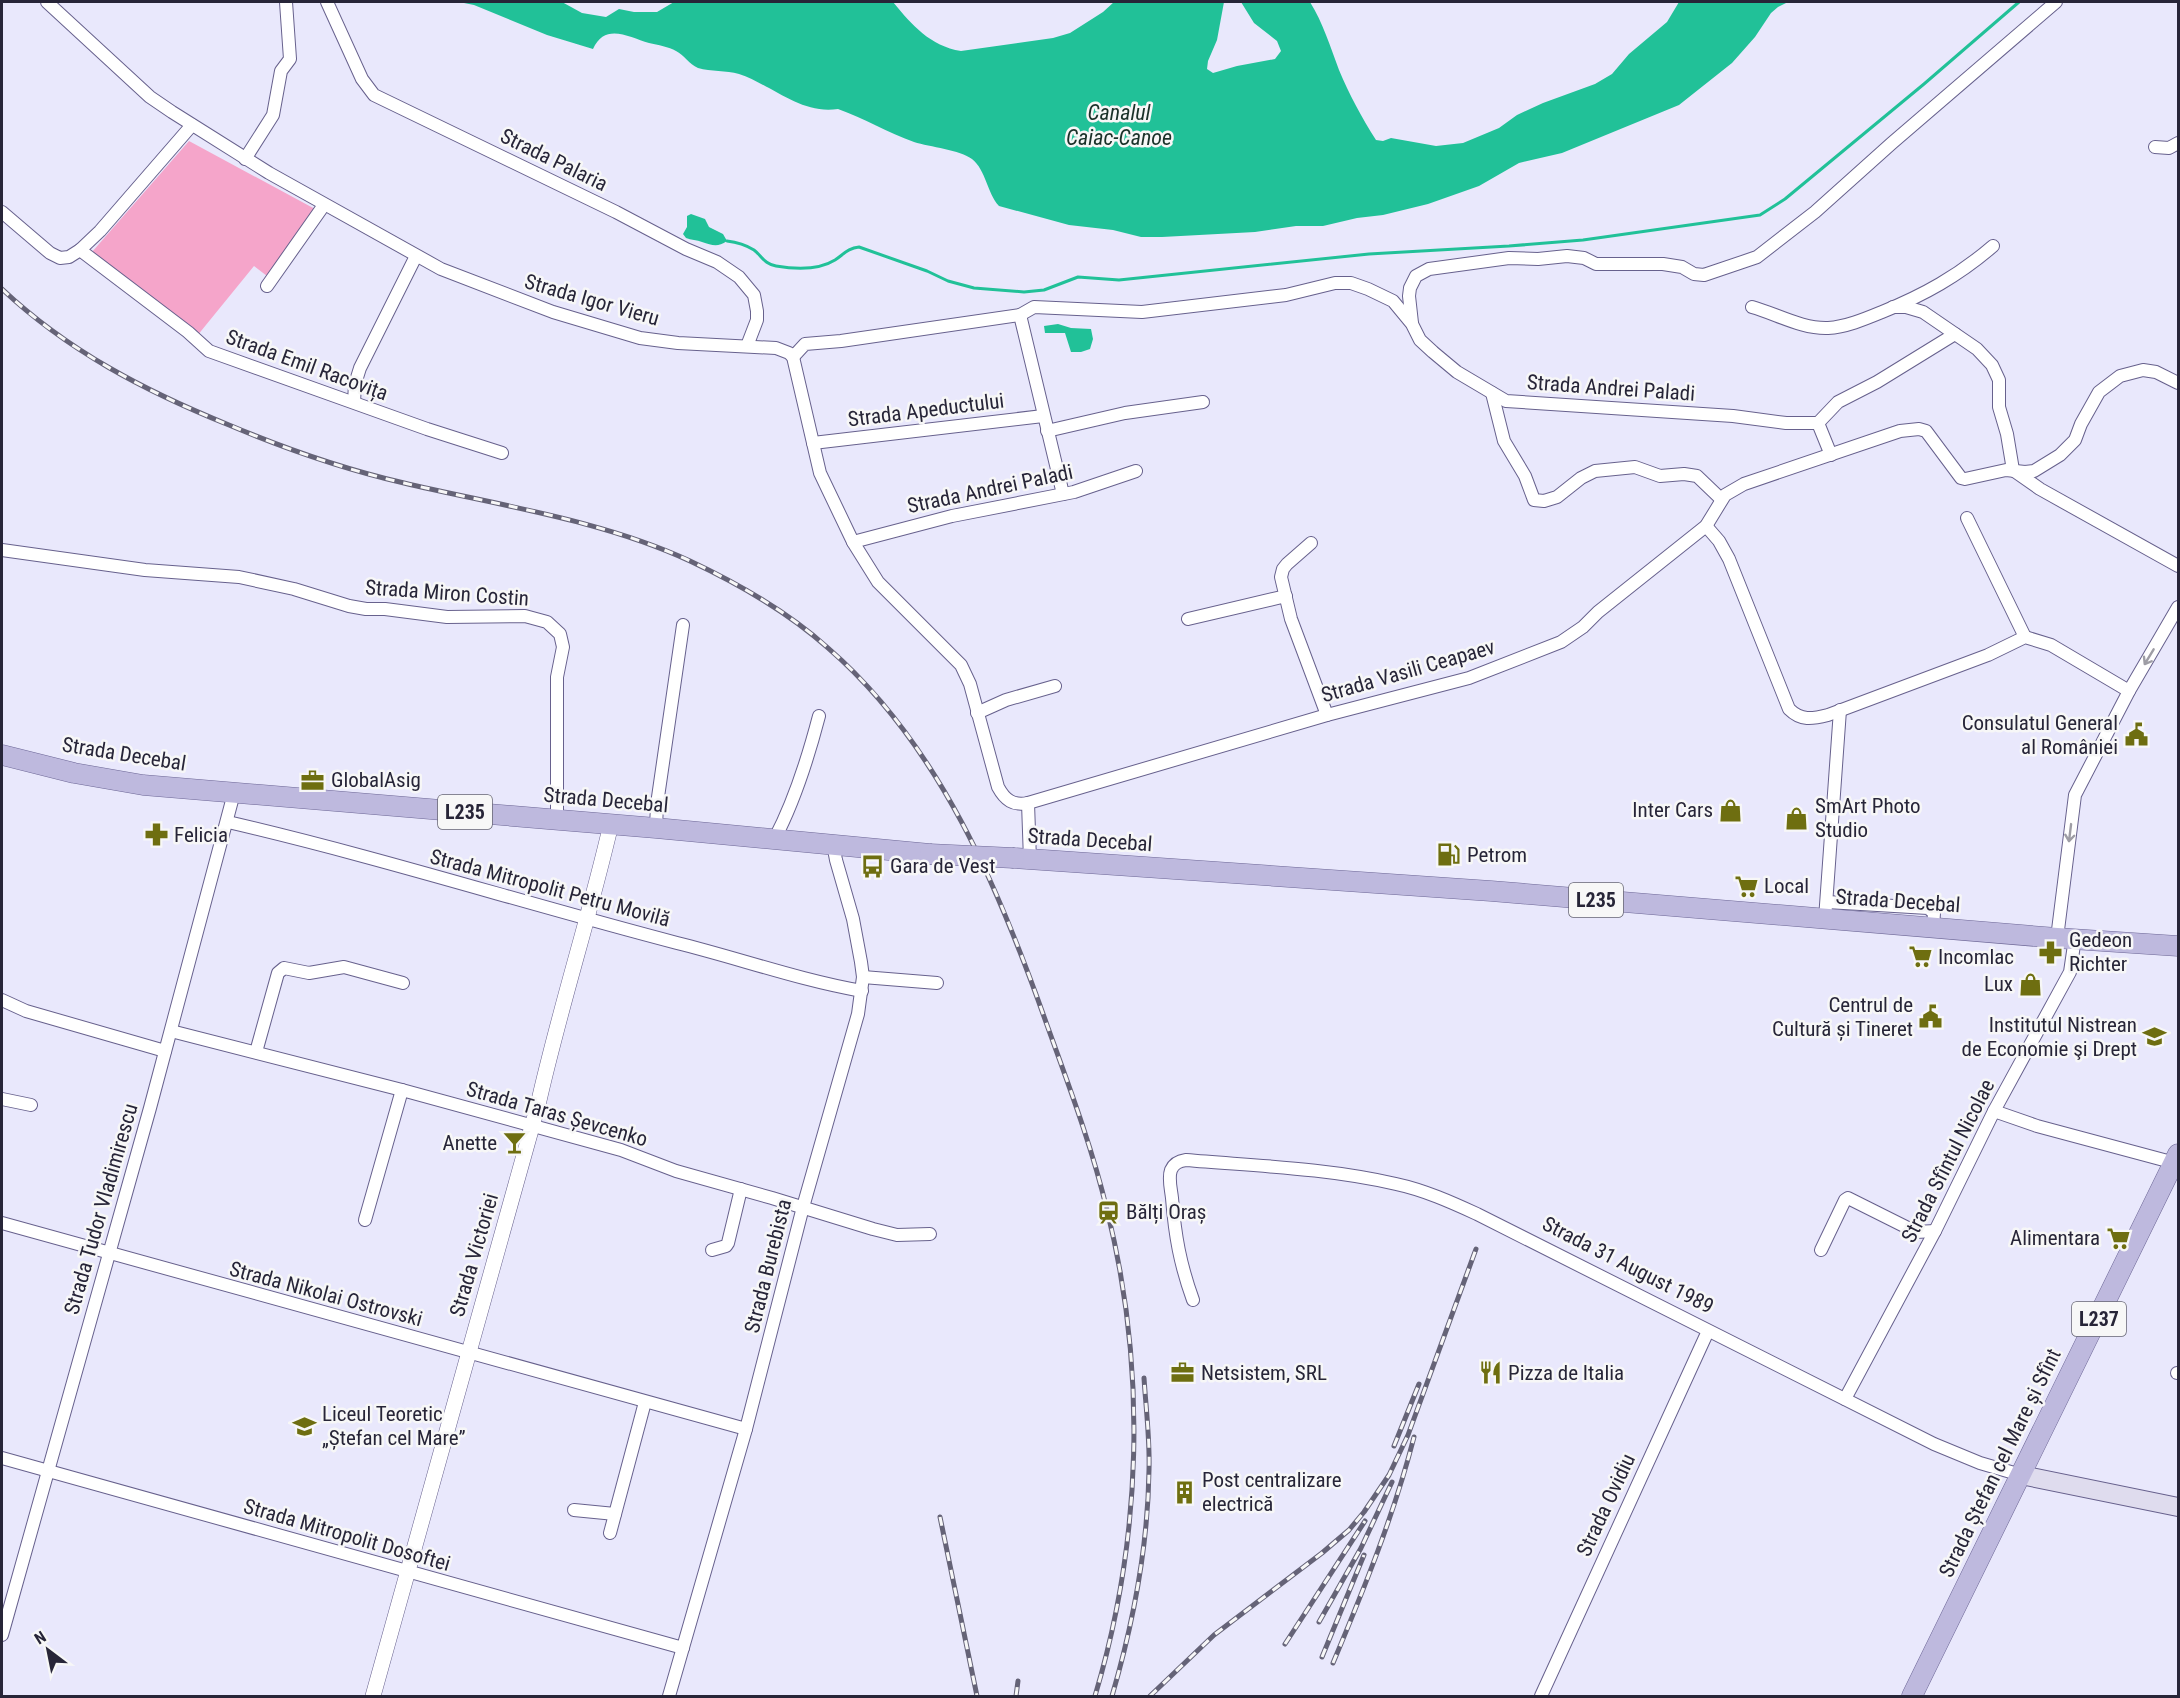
<svg xmlns="http://www.w3.org/2000/svg" width="2180" height="1698" font-family="'Roboto Condensed',sans-serif">
<rect width="100%" height="100%" fill="#e9e8fc"/>
<polygon fill="#f5a5ca" points="189,141 315,209 267,276 254,266 197,336 92,252"/>
<g fill="#21c198">
<path d="M 459,2 L 562,2 L 582,13 L 606,17 L 619,9 L 634,12 L 657,12 L 674,2 L 893,2 C 912,25 930,46 961,51 L 1053,38 L 1070,33 L 1103,12 L 1114,2 L 1224,2 L 1217,40 L 1208,61 L 1207,69 L 1213,73 L 1237,66 L 1275,59 L 1281,51 L 1277,41 L 1254,23 L 1241,2 L 1310,2 C 1323,23 1330,46 1339,70 C 1349,94 1362,118 1376,140 L 1383,141 L 1391,138 L 1436,146 L 1463,143 L 1499,128 L 1517,115 L 1543,103 L 1595,84 L 1612,74 L 1629,54 L 1667,22 L 1679,2 L 1788,2 L 1778,7 L 1771,13 L 1755,37 L 1732,63 L 1679,105 L 1562,153 L 1519,163 L 1479,186 L 1428,204 L 1383,215 L 1357,218 L 1323,226 L 1296,226 L 1255,232 L 1162,237 L 1141,237 L 1113,230 L 1069,225 L 999,206 C 987,193 986,170 972,159 C 960,150 930,147 914,142 C 888,133 864,118 838,109 C 801,115 772,85 739,74 C 726,70 711,72 698,68 C 689,64 684,55 676,51 C 669,47 658,45 649,43 C 629,37 605,22 593,49 L 547,35 L 474,5 Z"/>
<path d="M 691,214 L 705,219 L 709,227 L 723,234 L 727,241 C 717,248 712,245 702,242 C 697,240 691,240 686,238 L 683,234 L 687,227 L 687,216 Z"/>
<polygon points="1058,324 1071,328 1091,329 1093,339 1090,349 1081,352 1071,352 1065,333 1045,333 1044,326"/>
</g>
<g fill="none" stroke-linecap="round" stroke-linejoin="round">
<path stroke="#21c198" stroke-width="3" d="M 727,241 C 736,242 746,245 754,250 C 762,256 764,264 776,266 C 794,269 819,270 835,260 C 844,254 848,248 859,247 L 927,271 L 948,281 L 974,288 L 1024,292 L 1044,290 L 1078,277 L 1119,280 L 1369,254 L 1509,246 L 1583,240 L 1760,215 L 1785,199 L 1924,84 L 2019,2"/>
<defs>
<g id="minor">
<path d="M 47,2 L 150,97 L 172,112 L 269,173 L 441,269 L 553,312 L 640,338 L 678,343 L 776,348 L 789,353 L 793,357 L 820,473 L 853,542 L 878,582 L 961,665 L 970,684 L 998,787 C 1005,800 1013,806 1028,803"/>
<polyline points="327,2 362,79 374,95 616,212 686,249 717,262 739,277 754,295 757,311 757,320 747,346"/>
<polyline points="2155,147 2169,148 2178,143"/>
<polyline points="245,159 273,115 281,71 290,59 286,2"/>
<polyline points="2,212 50,253 60,258 69,257 80,250 100,231 192,125"/>
<polyline points="80,250 188,332 209,351 427,429 502,453"/>
<polyline points="267,286 324,205"/>
<path d="M 1752,307 C 1777,314 1802,329 1828,328 C 1846,327 1865,319 1882,312 C 1924,295 1958,276 1993,246"/>
<polyline points="1893,307 1906,307 1923,312 1977,349 1992,365 1999,380 1999,407 2007,434 2013,470 2040,489 2178,566"/>
<polyline points="1020,315 1063,494"/>
<polyline points="1412,323 1409,296 1410,288 1416,276 1429,269 1509,258 1538,259 1567,256 1584,258 1596,264 1663,264 1682,267 1694,274 1704,275 1757,257 1815,212 1892,143 2056,2"/>
<polyline points="793,357 805,344 841,341 1020,315 1034,307 1142,312 1286,295 1335,283 1351,283 1368,289 1393,301 1412,324 1420,340 1433,352 1457,372 1506,401 1733,416 1786,423 1818,423 1831,455"/>
<polyline points="1492,393 1504,441 1525,476 1534,500 1544,501 1557,497 1581,478 1595,471 1635,467 1660,476 1684,474 1697,476 1721,499"/>
<polyline points="354,402 355,384 360,368 416,256"/>
<polyline points="1818,423 1838,402 1877,382 1955,334"/>
<polyline points="1047,431 1125,413 1203,402"/>
<polyline points="813,443 1043,416"/>
<polyline points="1967,518 2025,637"/>
<path d="M 1706,526 L 1719,541 L 1729,559 L 1789,709 C 1801,721 1812,719 1828,715 L 1988,655 L 2025,637 L 2051,645 L 2129,691"/>
<polyline points="853,542 952,516 1074,492 1136,471"/>
<polyline points="1311,543 1287,564 1283,569 1281,577 1291,619 1327,715"/>
<polyline points="2,550 145,570 239,577 294,589 349,606 366,609 385,609 447,617 525,616 547,622 560,634 563,647 557,677 557,820"/>
<polyline points="1188,619 1286,596"/>
<polyline points="977,713 1006,700 1055,686"/>
<path d="M 228,822 C 379,857 527,904 677,943 C 738,958 799,980 862,991"/>
<polyline points="656,828 657,804 683,625"/>
<path d="M 775,838 C 795,800 808,758 819,716"/>
<polyline points="1030,860 1028,803 1327,715 1469,678 1561,642 1583,627 1598,612 1706,526 1725,495 1744,484 1900,431 1919,429 1926,431 1961,478 1965,479 2006,470 2025,472 2034,471 2060,455 2075,440 2081,424 2099,392 2120,376 2143,370 2156,372 2178,383"/>
<polyline points="1827,902 1928,908 1934,913 1933,927"/>
<polyline points="1825,919 1840,710"/>
<polyline points="2057,938 2075,795 2129,691 2178,607"/>
<polyline points="863,977 937,983"/>
<polyline points="2,1000 26,1011 165,1051"/>
<polyline points="171,1031 402,1090 621,1150 676,1171 772,1198 873,1229 897,1235 930,1234"/>
<polyline points="256,1052 278,973 284,968 309,973 344,967 403,983"/>
<polyline points="2,1099 31,1105"/>
<polyline points="1994,1111 2037,1126 2175,1163"/>
<polyline points="365,1220 402,1090"/>
<polyline points="2,1223 746,1429"/>
<polyline points="712,1250 726,1246 728,1243 741,1189"/>
<polyline points="1821,1250 1845,1200 1848,1198 1916,1232 1935,1231"/>
<path d="M 1193,1300 C 1180,1264 1175,1236 1172,1198 C 1171,1189 1168,1178 1171,1170 C 1174,1163 1179,1161 1186,1160 C 1256,1166 1327,1168 1396,1184 C 1424,1190 1451,1202 1477,1214 L 1934,1444 L 1980,1463 L 2021,1475"/>
<polyline points="2177,1373 2178,1373"/>
<polyline points="1845,1399 1935,1231 1994,1111 2070,972 2075,938"/>
<polyline points="2,1458 683,1648"/>
<polyline points="574,1510 615,1514"/>
<polyline points="610,1533 645,1402"/>
<polyline points="2,1635 150,1108 234,793"/>
<polyline points="669,1696 746,1429 803,1207 858,1014 863,977 861,962 853,919 836,860 833,844"/>
<polyline points="1541,1696 1708,1331"/>
</g>
<path id="tertiary" d="M 373,1696 L 538,1105 C 559,1011 589,919 611,824"/>
<polyline id="secondary" points="2021,1475 2178,1507"/>
<g id="primary">
<polyline points="2,755 74,773 143,785 656,828 930,854"/>
<polyline points="1014,858 1491,891 2057,938 2178,946"/>
<polyline points="1912,1696 2178,1154"/>
</g>
</defs>
<use href="#minor" stroke="#67618d" stroke-width="14"/>
<use href="#tertiary" stroke="#67618d" stroke-width="16"/>
<use href="#secondary" stroke="#67618d" stroke-width="20"/>
<use href="#primary" stroke="#6d6796" stroke-width="21"/>
<use href="#minor" stroke="#fff" stroke-width="12"/>
<use href="#tertiary" stroke="#fff" stroke-width="15"/>
<use href="#secondary" stroke="#dfdcee" stroke-width="18"/>
<use href="#primary" stroke="#beb9de" stroke-width="20"/>
<defs>
<g id="rail">
<path d="M 2,289 C 68,351 145,391 229,425 C 286,449 343,469 404,483 C 497,505 602,520 690,561 C 739,584 788,612 828,648 C 940,745 999,889 1047,1025 C 1069,1086 1092,1147 1107,1210 C 1147,1370 1142,1539 1095,1696"/>
<polyline points="1394,1446 1419,1384"/>
<polyline points="940,1517 977,1696"/>
<polyline points="1319,1622 1361,1548 1392,1482"/>
<polyline points="1285,1644 1365,1521"/>
<polyline points="1322,1657 1364,1555"/>
<path d="M 1333,1663 C 1364,1589 1394,1515 1414,1437"/>
<polyline points="1016,1696 1018,1681"/>
<path d="M 1112,1696 C 1133,1624 1148,1546 1149,1470 C 1150,1440 1146,1409 1144,1378"/>
<polyline points="1150,1696 1214,1635 1322,1553 1349,1530 1364,1512 1389,1475 1408,1435 1476,1249"/>
</g>
</defs>
<use href="#rail" stroke="#656377" stroke-width="5"/>
<use href="#rail" stroke="#f7f7f7" stroke-width="3" stroke-dasharray="9" stroke-linecap="butt"/>
<defs>
<polyline id="primary-bridge" points="930,854 1014,858"/>
</defs>
<use href="#primary-bridge" stroke="#6d6796" stroke-width="21" stroke-linecap="butt"/>
<use href="#primary-bridge" stroke="#beb9de" stroke-width="20"/>
</g>
<defs><path id="oneway-shaft" d="M-6 0H5M1.5-3L5.5 0L1.5 3" fill="none" stroke-width="1.6" stroke-linecap="round" stroke-linejoin="round" transform="scale(1.5)"/></defs>
<g stroke="#9e9da5">
<use href="#oneway-shaft" transform="translate(2149 657) rotate(121)"/>
<use href="#oneway-shaft" transform="translate(2070 833) rotate(97)"/>
</g>
<defs>
<symbol id="civic-bare" viewBox="-9 -9 18 18"><path d="M-.6-6.5H3V-4.5H.6V-3L4-1V1h2V6H-6V1h2V-1L-.6-3ZM-1.2 2.5V6h2.4V2.5Z" fill="#6e6e10" stroke="#f7f7f7" stroke-width="2.5" paint-order="stroke"/></symbol>
<symbol id="office-bare" viewBox="-9 -9 18 18"><path d="M-6-3h4V-5.5h4V-3h4V5H-6ZM-1-4.5V-3h2v-1.5ZM-6 0V1H6V0Z" fill="#6e6e10" stroke="#f7f7f7" stroke-width="2.5" paint-order="stroke"/></symbol>
<symbol id="shop-bare" viewBox="-9 -9 18 18"><path d="M-5-2.5h2.3a2.7 3.5 0 0 1 5.4 0H5L5.5 6h-11ZM-1.5-2.5h3a1.5 2.3 0 0 0-3 0Z" fill="#6e6e10" stroke="#f7f7f7" stroke-width="2.5" paint-order="stroke"/></symbol>
<symbol id="pharmacy-bare" viewBox="-9 -9 18 18"><path d="M-2-6h4v4h4v4h-4v4h-4v-4h-4v-4h4Z" fill="#6e6e10" stroke="#f7f7f7" stroke-width="2.5" paint-order="stroke"/></symbol>
<symbol id="fuel-bare" viewBox="-9 -9 18 18"><path d="M-5.5-6h7V0h2V4h1.3V-2.5L3-4.5l.8-.8L6-3V5H2.5V1h-1V6h-7ZM-4.2-4.7v3.2H.2V-4.7Z" fill="#6e6e10" stroke="#f7f7f7" stroke-width="2.5" paint-order="stroke"/></symbol>
<symbol id="bus-bare" viewBox="-9 -9 18 18"><path d="M-5-6H5V4H4V6H2V4H-2V6H-4V4H-5ZM-3.5-4V0h7V-4ZM-3.5 1.2v1.5H-2V1.2ZM2 1.2v1.5H3.5V1.2Z" fill="#6e6e10" stroke="#f7f7f7" stroke-width="2.5" paint-order="stroke"/></symbol>
<symbol id="supermarket-bare" viewBox="-9 -9 18 18"><path d="M-6-5.5h2.5l.6 2H6L4.5 2H-2.5L-4.4-4H-6ZM-1.5 3.2a1.3 1.3 0 1 0 .1 0ZM3 3.2a1.3 1.3 0 1 0 .1 0Z" fill="#6e6e10" stroke="#f7f7f7" stroke-width="2.5" paint-order="stroke"/></symbol>
<symbol id="university-bare" viewBox="-9 -9 18 18"><path d="M0-5L7-2L0 1L-7-2ZM-4 1L0 2.5L4 1V4Q0 6-4 4Z" fill="#6e6e10" stroke="#f7f7f7" stroke-width="2.5" paint-order="stroke"/></symbol>
<symbol id="bar-bare" viewBox="-9 -9 18 18"><path d="M-6-5H6L.8 .8V4.5H3.5V6h-7V4.5H-.8V.8Z" fill="#6e6e10" stroke="#f7f7f7" stroke-width="2.5" paint-order="stroke"/></symbol>
<symbol id="station-bare" viewBox="-9 -9 18 18"><path d="M-3-6H3Q5-6 5-4V2Q5 4 3 4L4.5 6H3L1.5 4h-3L-3 6H-4.5L-3 4Q-5 4-5 2V-4Q-5-6-3-6ZM-3.5-4v3h7v-3ZM-3.5 1v1.5H-2V1ZM2 1v1.5H3.5V1Z" fill="#6e6e10" stroke="#f7f7f7" stroke-width="2.5" paint-order="stroke"/></symbol>
<symbol id="restaurant-bare" viewBox="-9 -9 18 18"><path d="M-5-6h1v4h1v-4h1v4h1v-4h1v5L-1.5 .5V6h-2V.5L-5-1ZM5-6V6H3V1.5H1.5Q1.5-4 5-6Z" fill="#6e6e10" stroke="#f7f7f7" stroke-width="2.5" paint-order="stroke"/></symbol>
<symbol id="school-bare" viewBox="-9 -9 18 18"><path d="M0-5L7-2L0 1L-7-2ZM-4 1L0 2.5L4 1V4Q0 6-4 4Z" fill="#6e6e10" stroke="#f7f7f7" stroke-width="2.5" paint-order="stroke"/></symbol>
<symbol id="building-bare" viewBox="-9 -9 18 18"><path d="M-4-6H4V6H1V3H-1V6H-4ZM-2.5-4.3h1.7v1.8h-1.7ZM.8-4.3h1.7v1.8H.8ZM-2.5-1h1.7V.8h-1.7ZM.8-1h1.7V.8H.8Z" fill="#6e6e10" stroke="#f7f7f7" stroke-width="2.5" paint-order="stroke"/></symbol>
</defs>
<g fill-rule="evenodd">
<use href="#civic-bare" x="2120" y="718" width="33" height="33"/>
<use href="#office-bare" x="296" y="764" width="33" height="33"/>
<use href="#shop-bare" x="1714" y="794" width="33" height="33"/>
<use href="#shop-bare" x="1780" y="802" width="33" height="33"/>
<use href="#pharmacy-bare" x="140" y="818" width="33" height="33"/>
<use href="#fuel-bare" x="1432" y="838" width="33" height="33"/>
<use href="#bus-bare" x="856" y="850" width="33" height="33"/>
<use href="#supermarket-bare" x="1730" y="870" width="33" height="33"/>
<use href="#pharmacy-bare" x="2034" y="936" width="33" height="33"/>
<use href="#supermarket-bare" x="1904" y="940" width="33" height="33"/>
<use href="#shop-bare" x="2014" y="968" width="33" height="33"/>
<use href="#civic-bare" x="1914" y="1000" width="33" height="33"/>
<use href="#university-bare" x="2138" y="1020" width="33" height="33"/>
<use href="#bar-bare" x="498" y="1126" width="33" height="33"/>
<use href="#station-bare" x="1092" y="1196" width="33" height="33"/>
<use href="#supermarket-bare" x="2102" y="1222" width="33" height="33"/>
<use href="#office-bare" x="1166" y="1356" width="33" height="33"/>
<use href="#restaurant-bare" x="1474" y="1356" width="33" height="33"/>
<use href="#school-bare" x="288" y="1410" width="33" height="33"/>
<use href="#building-bare" x="1168" y="1476" width="33" height="33"/>
</g>
<g text-anchor="middle" stroke-width="5" stroke-linejoin="round" paint-order="stroke">
<g fill="#f7f7f7" stroke="#656471" stroke-width="1.5">
<rect x="438" y="795" width="54" height="34" rx="4.5"/>
<rect x="1569" y="883" width="54" height="34" rx="4.5"/>
<rect x="2072" y="1302" width="54" height="34" rx="4.5"/>
</g>
<g font-size="20" font-weight="bold" fill="#272538">
<text x="465" y="819">L235</text>
<text x="1596" y="907">L235</text>
<text x="2099" y="1326">L237</text>
</g>
<g font-size="21" fill="#272538" stroke="#f7f7f7">
<text transform="translate(554 160) rotate(26)" y="7">Strada Palaria</text>
<text transform="translate(592 300) rotate(16)" y="7">Strada Igor Vieru</text>
<text transform="translate(307 365) rotate(20)" y="7">Strada Emil Racovița</text>
<text transform="translate(1611 388) rotate(4)" y="7">Strada Andrei Paladi</text>
<text transform="translate(926 410) rotate(-7)" y="7">Strada Apeductului</text>
<text transform="translate(990 489) rotate(-12)" y="7">Strada Andrei Paladi</text>
<text transform="translate(447 593) rotate(4)" y="7">Strada Miron Costin</text>
<text transform="translate(1408 671) rotate(-16)" y="7">Strada Vasili Ceapaev</text>
<text transform="translate(124 754) rotate(9)" y="7">Strada Decebal</text>
<text transform="translate(606 800) rotate(5)" y="7">Strada Decebal</text>
<text transform="translate(1090 840) rotate(4)" y="7">Strada Decebal</text>
<text transform="translate(550 888) rotate(15)" y="7">Strada Mitropolit Petru Movilă</text>
<text transform="translate(1898 901) rotate(4)" y="7">Strada Decebal</text>
<text transform="translate(557 1114) rotate(16)" y="7">Strada Taras Șevcenko</text>
<text transform="translate(1948 1161) rotate(-63)" y="7">Strada Sfîntul Nicolae</text>
<text transform="translate(101 1209) rotate(-74)" y="7">Strada Tudor Vladimirescu</text>
<text transform="translate(474 1255) rotate(-74)" y="7">Strada Victoriei</text>
<text transform="translate(1628 1265) rotate(27)" y="7">Strada 31 August 1989</text>
<text transform="translate(768 1266) rotate(-76)" y="7">Strada Burebista</text>
<text transform="translate(326 1294) rotate(15)" y="7">Strada Nikolai Ostrovski</text>
<text transform="translate(2000 1463) rotate(-64)" y="7">Strada Ștefan cel Mare și Sfînt</text>
<text transform="translate(1606 1505) rotate(-65)" y="7">Strada Ovidiu</text>
<text transform="translate(347 1535) rotate(16)" y="7">Strada Mitropolit Dosoftei</text>
</g>
<g font-size="21" fill="#272538" stroke="#f7f7f7" text-anchor="start">
<text x="2118" y="730" text-anchor="end">Consulatul General<tspan x="2118" dy="24">al României</tspan></text>
<text x="331" y="787">GlobalAsig</text>
<text x="1815" y="813">SmArt Photo<tspan x="1815" dy="24">Studio</tspan></text>
<text x="1713" y="817" text-anchor="end">Inter Cars</text>
<text x="174" y="842">Felicia</text>
<text x="1467" y="862">Petrom</text>
<text x="890" y="873">Gara de Vest</text>
<text x="1764" y="893">Local</text>
<text x="2069" y="947">Gedeon<tspan x="2069" dy="24">Richter</tspan></text>
<text x="1938" y="964">Incomlac</text>
<text x="2013" y="991" text-anchor="end">Lux</text>
<text x="1913" y="1012" text-anchor="end">Centrul de<tspan x="1913" dy="24">Cultură și Tineret</tspan></text>
<text x="2137" y="1032" text-anchor="end">Institutul Nistrean<tspan x="2137" dy="24">de Economie şi Drept</tspan></text>
<text x="497" y="1150" text-anchor="end">Anette</text>
<text x="1126" y="1219">Bălți Oraș</text>
<text x="2100" y="1245" text-anchor="end">Alimentara</text>
<text x="1201" y="1380">Netsistem, SRL</text>
<text x="1508" y="1380">Pizza de Italia</text>
<text x="322" y="1421">Liceul Teoretic<tspan x="322" dy="24">„Ștefan cel Mare”</tspan></text>
<text x="1202" y="1487">Post centralizare<tspan x="1202" dy="24">electrică</tspan></text>
</g>
<g font-size="22" font-style="italic" fill="#1a3129" stroke="#f7f7f7">
<text x="1119" y="120">Canalul<tspan x="1119" dy="25">Caiac-Canoe</tspan></text>
</g>
</g>
<rect width="2180" height="1698" fill="none" stroke="#272538" stroke-width="6"/>
<g transform="translate(48 1650) rotate(328)" stroke="#f7f7f7" stroke-width="4.5" paint-order="stroke">
<path d="M0-4.5L10 22L0 15L-10 22Z" fill="#272538"/>
<text y="-9" font-size="16" font-weight="bold" text-anchor="middle" fill="#272538">N</text>
</g>
</svg>
